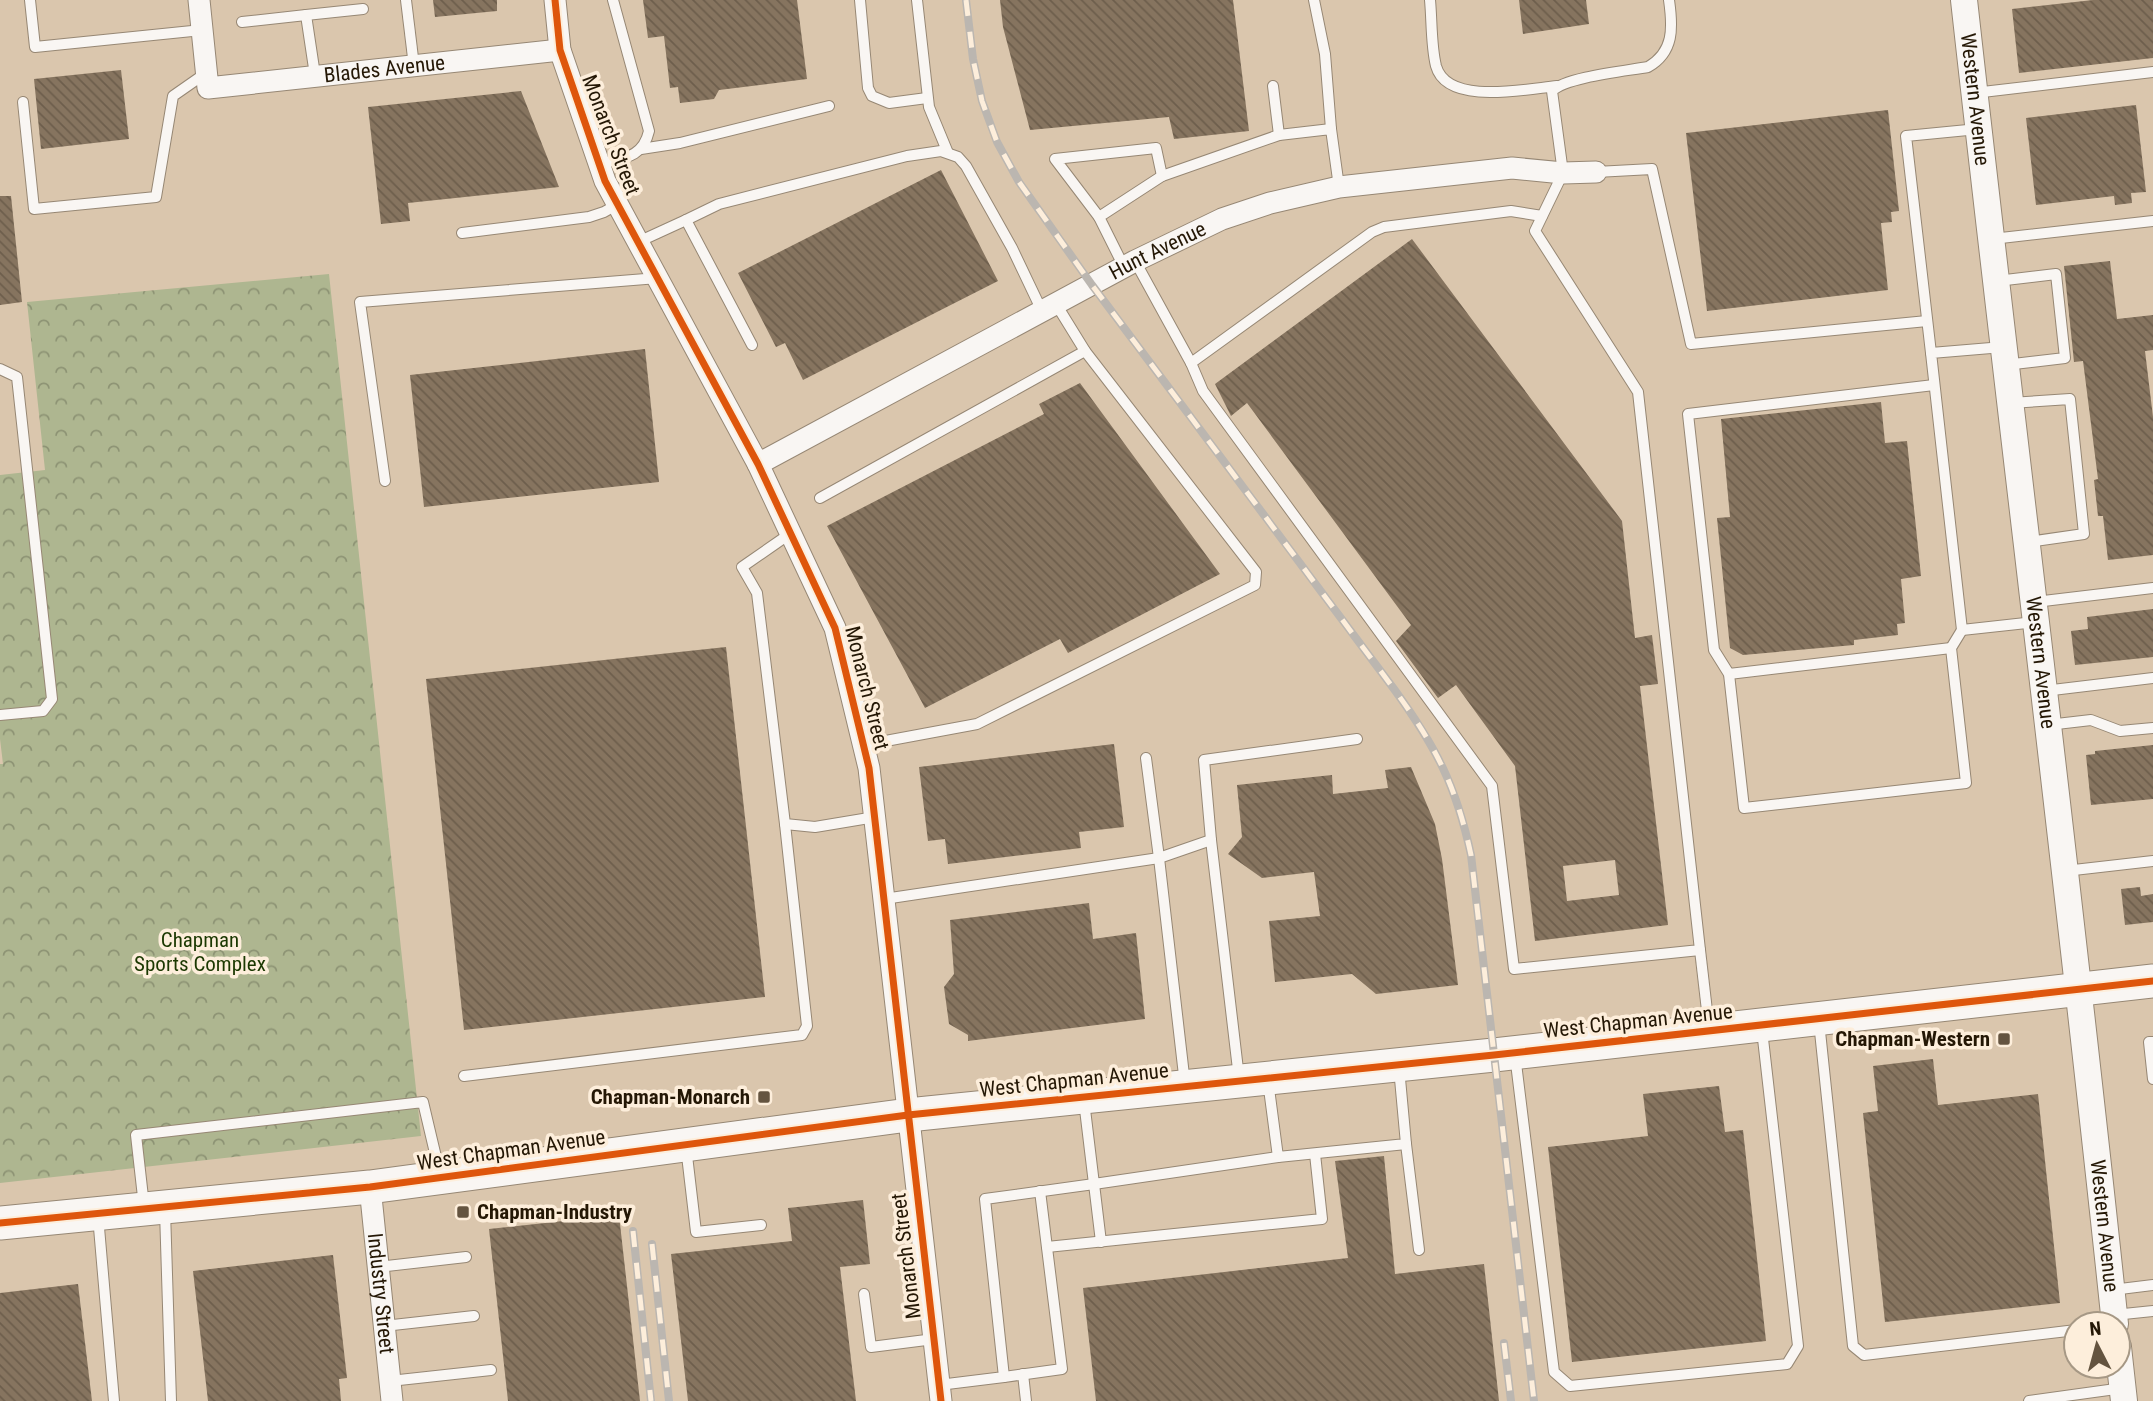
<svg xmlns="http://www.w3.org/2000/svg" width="2153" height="1401" font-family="'Roboto Condensed',sans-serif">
<defs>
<pattern id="park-crowns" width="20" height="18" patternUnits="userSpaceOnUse" patternTransform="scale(1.75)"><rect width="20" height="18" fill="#aeb690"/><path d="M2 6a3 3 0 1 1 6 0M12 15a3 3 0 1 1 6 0" fill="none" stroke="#8d9374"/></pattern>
<pattern id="building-back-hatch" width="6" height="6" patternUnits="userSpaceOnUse" patternTransform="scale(1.75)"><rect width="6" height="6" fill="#86745f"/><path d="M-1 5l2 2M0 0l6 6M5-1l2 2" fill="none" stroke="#6d5e4c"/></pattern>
</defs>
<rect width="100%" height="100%" fill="#dac6ad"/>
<polygon fill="url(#park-crowns)" points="329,274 421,1136 0,1183 0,764 3,764 0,739 0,475 45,470 27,302"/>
<g fill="url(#building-back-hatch)" fill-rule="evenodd">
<polygon points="433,0 497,0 497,11 435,17"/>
<polygon points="643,0 797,0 807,79 719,90 714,99 680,103 678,87 670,88 664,36 648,38"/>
<polygon points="1000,0 1233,0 1249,131 1174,139 1169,117 1030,130 1003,27"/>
<polygon points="1519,0 1586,0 1589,24 1523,34"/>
<polygon points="2093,0 2153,0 2153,58 2019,73 2012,9"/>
<polygon points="121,70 129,139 41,149 34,79"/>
<polygon points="521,91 559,187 408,203 410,221 381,224 368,107"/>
<polygon points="2136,105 2146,192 2131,193 2132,203 2115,205 2114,196 2036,205 2026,118"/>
<polygon points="1888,110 1899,211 1891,212 1892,222 1881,223 1888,290 1707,311 1686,133"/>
<polygon points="941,170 998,281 803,380 785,343 776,347 738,273"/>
<polygon points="0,196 11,196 22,302 0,305"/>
<path d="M 1412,239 L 1622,521 L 1635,638 L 1652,635 L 1658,684 L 1640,686 L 1668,925 L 1535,941 L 1515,766 L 1456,685 L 1438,698 L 1396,641 L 1411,625 L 1247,403 L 1231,416 L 1215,384 ZM 1615,860 L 1619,895 L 1567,901 L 1563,866 Z"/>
<polygon points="2110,261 2117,319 2153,315 2153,350 2145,351 2153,417 2153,555 2108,560 2103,516 2098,516 2094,480 2098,479 2083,361 2074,362 2064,266"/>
<polygon points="645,349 659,482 424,507 410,375"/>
<polygon points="1080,383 1220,574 1068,653 1060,639 925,708 827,526 1044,414 1039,404"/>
<polygon points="1881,402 1885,443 1907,441 1921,576 1901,579 1905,623 1897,624 1898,635 1854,640 1854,645 1743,655 1730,648 1717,518 1730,517 1721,419"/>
<polygon points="2153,609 2153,657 2075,665 2071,631 2088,629 2087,617"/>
<polygon points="726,647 765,997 464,1030 426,679"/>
<polygon points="1114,744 1124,827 1079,832 1081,848 948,864 945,839 928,841 919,767"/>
<polygon points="2153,745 2153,799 2091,805 2086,755 2095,754 2095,751"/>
<polygon points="1411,767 1435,824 1442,859 1458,985 1376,994 1352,974 1275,982 1269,921 1320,916 1314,872 1262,878 1228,854 1242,837 1237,785 1332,775 1333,794 1388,788 1385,770"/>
<polygon points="2140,887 2141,896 2153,894 2153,922 2125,925 2121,889"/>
<polygon points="1089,903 1093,939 1136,933 1145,1019 968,1041 968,1035 949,1024 944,987 954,974 950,920"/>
<polygon points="1933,1059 1938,1105 2038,1094 2060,1303 1885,1322 1863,1113 1878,1111 1873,1066"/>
<polygon points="1719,1086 1725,1132 1743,1130 1766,1341 1572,1362 1548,1147 1648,1136 1643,1094"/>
<polygon points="1384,1156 1395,1274 1484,1264 1499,1401 1096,1401 1083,1288 1348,1258 1335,1161"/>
<polygon points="863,1200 870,1264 840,1267 856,1401 688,1401 671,1254 792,1241 788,1208"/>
<polygon points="619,1215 640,1401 508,1401 489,1229"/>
<polygon points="333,1255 347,1378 339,1379 341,1401 208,1401 193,1271"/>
<polygon points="78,1284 92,1401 0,1401 0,1293"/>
</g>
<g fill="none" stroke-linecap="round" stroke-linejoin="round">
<defs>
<g id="service">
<polyline points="30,0 35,47 202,30"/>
<polyline points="406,0 414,66"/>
<polyline points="860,0 868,88 872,96 889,103 927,98"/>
<polyline points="917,0 929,107 948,153"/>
<polyline points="1314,0 1325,54 1331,129"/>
<path d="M 1430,0 C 1432,21 1431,46 1436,66 C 1447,106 1526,89 1557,86"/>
<polyline points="242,22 306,15"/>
<polyline points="315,75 306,15 363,9"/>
<polyline points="1273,86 1279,135"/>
<polyline points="1974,93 2153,72"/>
<polyline points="23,102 34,209 156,197 173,96 206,73"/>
<polyline points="641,149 680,143 829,106"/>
<path d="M 599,164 C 623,158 643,158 649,131 L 613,0"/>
<polyline points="1596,172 1652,169 1691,344 1927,321"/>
<polyline points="1099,217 1055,159 1156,148 1162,176"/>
<polyline points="686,220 719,204 907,156 941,151 958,157 966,166 1012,248 1042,311"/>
<polyline points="462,233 589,217 604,212 618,204"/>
<polyline points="1992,239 2153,221"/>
<polyline points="638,242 686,220 752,345"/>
<polyline points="1135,261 1191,363 1372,232 1384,227 1511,211 1542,216"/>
<polyline points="1124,267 1099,217 1162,176 1279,135 1331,129 1339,187"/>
<polyline points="1997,281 2056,274 2065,358 2005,365"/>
<polyline points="2003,347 1931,353 1962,630 2035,622"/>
<polyline points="1931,353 1906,136 1978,129"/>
<path d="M 1191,363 L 1203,391 L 1492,786 L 1514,969 L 1700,950 L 1638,392 L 1535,231 L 1563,173 L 1552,91 C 1566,77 1626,71 1648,67 C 1674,52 1673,28 1669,0"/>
<polyline points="0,369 17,377 52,699 43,711 0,715"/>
<polyline points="1934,385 1688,414 1714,650 1729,674 1744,808 1966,783 1951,648 1962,630"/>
<polyline points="2010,403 2070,399 2084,534 2028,542"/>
<polyline points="385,481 360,302 658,278"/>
<polyline points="820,498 1085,351"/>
<polyline points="791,533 742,567 757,593 785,824 815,827 875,817"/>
<polyline points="2035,602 2153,588"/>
<polyline points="1729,674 1951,648"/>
<polyline points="2044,691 2153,678"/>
<polyline points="2048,725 2091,720 2120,731 2153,728"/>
<polyline points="864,745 977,724 1255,585 1256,572 1085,351 1056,304"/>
<polyline points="2065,871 2153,861"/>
<polyline points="884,899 1159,858 1146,758"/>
<polyline points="1700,950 1709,1028"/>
<polyline points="1819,1022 1853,1346 1864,1355 2076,1330"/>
<polyline points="2153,1042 2149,1042 2153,1079"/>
<polyline points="1515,1055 1554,1372 1570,1386 1787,1364 1798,1346 1762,1030"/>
<polyline points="464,1076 802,1035 807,1026 785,824"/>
<polyline points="1239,1078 1211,840 1204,760 1357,739"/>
<polyline points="1268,1081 1278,1157 1406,1144 1399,1068"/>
<polyline points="1185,1084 1159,858 1211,840"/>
<polyline points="1084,1101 1094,1184 1278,1157"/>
<polyline points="1406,1144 1419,1250"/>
<polyline points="686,1147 696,1232 761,1225"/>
<polyline points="144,1206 136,1135 423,1102 440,1174"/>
<polyline points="165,1211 171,1401"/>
<polyline points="98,1216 114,1401"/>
<polyline points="1047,1247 1322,1219 1315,1154"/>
<polyline points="378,1267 466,1257"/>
<polyline points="2112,1290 2153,1285"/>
<polyline points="864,1294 871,1347 934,1339"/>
<polyline points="2114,1315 2153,1311"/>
<polyline points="384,1326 474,1316"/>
<polyline points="1023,1374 1026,1401"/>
<polyline points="1004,1377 1062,1369 1040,1191"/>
<polyline points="390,1381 491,1370"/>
<polyline points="939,1385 1004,1377 985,1199 1094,1184 1101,1242"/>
<polyline points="2029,1401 2123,1388"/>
</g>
<g id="minor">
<path id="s1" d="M 199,0 L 208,88 L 560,50"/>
<polyline points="555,0 560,50 605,181 758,464 835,628 869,768 941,1401"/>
<path id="s2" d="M 758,464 L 1135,261 L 1222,219 L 1270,203 L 1339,187 L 1512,168 L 1563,173 L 1596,172"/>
<path id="s3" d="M 370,1187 L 392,1401"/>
</g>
<g id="tertiary">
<path id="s4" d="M 1964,0 C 2013,441 2069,882 2115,1324"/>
<polyline points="2118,1347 2124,1401"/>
</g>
<polyline id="primary" points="0,1223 370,1187 908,1115 1494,1055 2153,981"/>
</defs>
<use href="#service" stroke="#968774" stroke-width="12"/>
<use href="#minor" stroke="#968774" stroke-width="23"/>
<use href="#tertiary" stroke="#968774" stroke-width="28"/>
<use href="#primary" stroke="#968774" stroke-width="35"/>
<use href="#service" stroke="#f9f6f3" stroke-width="10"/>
<use href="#minor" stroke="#f9f6f3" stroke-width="21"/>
<use href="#tertiary" stroke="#f9f6f3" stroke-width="26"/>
<use href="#primary" stroke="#f9f6f3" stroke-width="33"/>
<defs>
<g id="rail">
<path d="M 966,0 L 973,59 L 982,101 L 997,142 L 1019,182 L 1092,285 L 1394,689 C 1436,747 1456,785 1471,855 L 1534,1401"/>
<polyline points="633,1231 651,1401"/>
<polyline points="652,1244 669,1401"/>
<polyline points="1504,1343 1511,1401"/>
</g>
</defs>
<use href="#rail" stroke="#bbb6b0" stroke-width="8"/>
<use href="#rail" stroke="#fdeedb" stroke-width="5" stroke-dasharray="16" stroke-linecap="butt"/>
<defs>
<g id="cycleway">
<polyline points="555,0 560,50 605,181 758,464 835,628 869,768 941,1401"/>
<polyline points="0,1223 370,1187 908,1115 1494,1055 2153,981"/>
</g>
</defs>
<use href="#cycleway" stroke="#fdeedb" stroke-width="11"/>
<use href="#cycleway" stroke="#de560c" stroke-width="7"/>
</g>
<g fill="#645440" stroke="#fdeedb" stroke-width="2.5">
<rect x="1997" y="1032" width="14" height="14" rx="3.5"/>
<rect x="757" y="1090" width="14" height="14" rx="3.5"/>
<rect x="456" y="1205" width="14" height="14" rx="3.5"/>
</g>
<g text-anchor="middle" stroke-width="7" stroke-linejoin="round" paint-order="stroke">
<g font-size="21" fill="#241705" stroke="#fdeedb">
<text dy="7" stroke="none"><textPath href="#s1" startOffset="266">Blades Avenue</textPath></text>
<text dy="7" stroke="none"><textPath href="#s4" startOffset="100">Western Avenue</textPath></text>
<text transform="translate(611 135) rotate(69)" y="7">Monarch Street</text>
<text dy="7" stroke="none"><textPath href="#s2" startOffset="453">Hunt Avenue</textPath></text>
<text dy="7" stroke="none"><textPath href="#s4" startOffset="667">Western Avenue</textPath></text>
<text transform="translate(867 688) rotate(76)" y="7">Monarch Street</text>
<text transform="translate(1638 1021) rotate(-6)" y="7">West Chapman Avenue</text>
<text transform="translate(1074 1080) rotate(-6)" y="7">West Chapman Avenue</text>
<text transform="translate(511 1150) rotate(-8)" y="7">West Chapman Avenue</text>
<text dy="7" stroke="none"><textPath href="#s4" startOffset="1234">Western Avenue</textPath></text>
<text transform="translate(906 1256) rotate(-97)" y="7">Monarch Street</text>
<text dy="7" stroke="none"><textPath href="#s3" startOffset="107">Industry Street</textPath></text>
</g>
<g font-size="21" fill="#1b3801" stroke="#fdeedb">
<text x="200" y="947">Chapman<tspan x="200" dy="24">Sports Complex</tspan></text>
</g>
<g font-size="21" font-weight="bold" fill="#241705" stroke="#fdeedb" text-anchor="end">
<text x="1990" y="1046">Chapman-Western</text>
<text x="750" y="1104">Chapman-Monarch</text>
<text x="477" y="1219" text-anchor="start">Chapman-Industry</text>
</g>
</g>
<g transform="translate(2097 1345) rotate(354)"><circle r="33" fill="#fdeedb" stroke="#a69885" stroke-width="2"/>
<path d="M0-5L12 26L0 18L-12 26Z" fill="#645440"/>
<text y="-10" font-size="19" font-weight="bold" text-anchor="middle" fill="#241705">N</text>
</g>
</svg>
